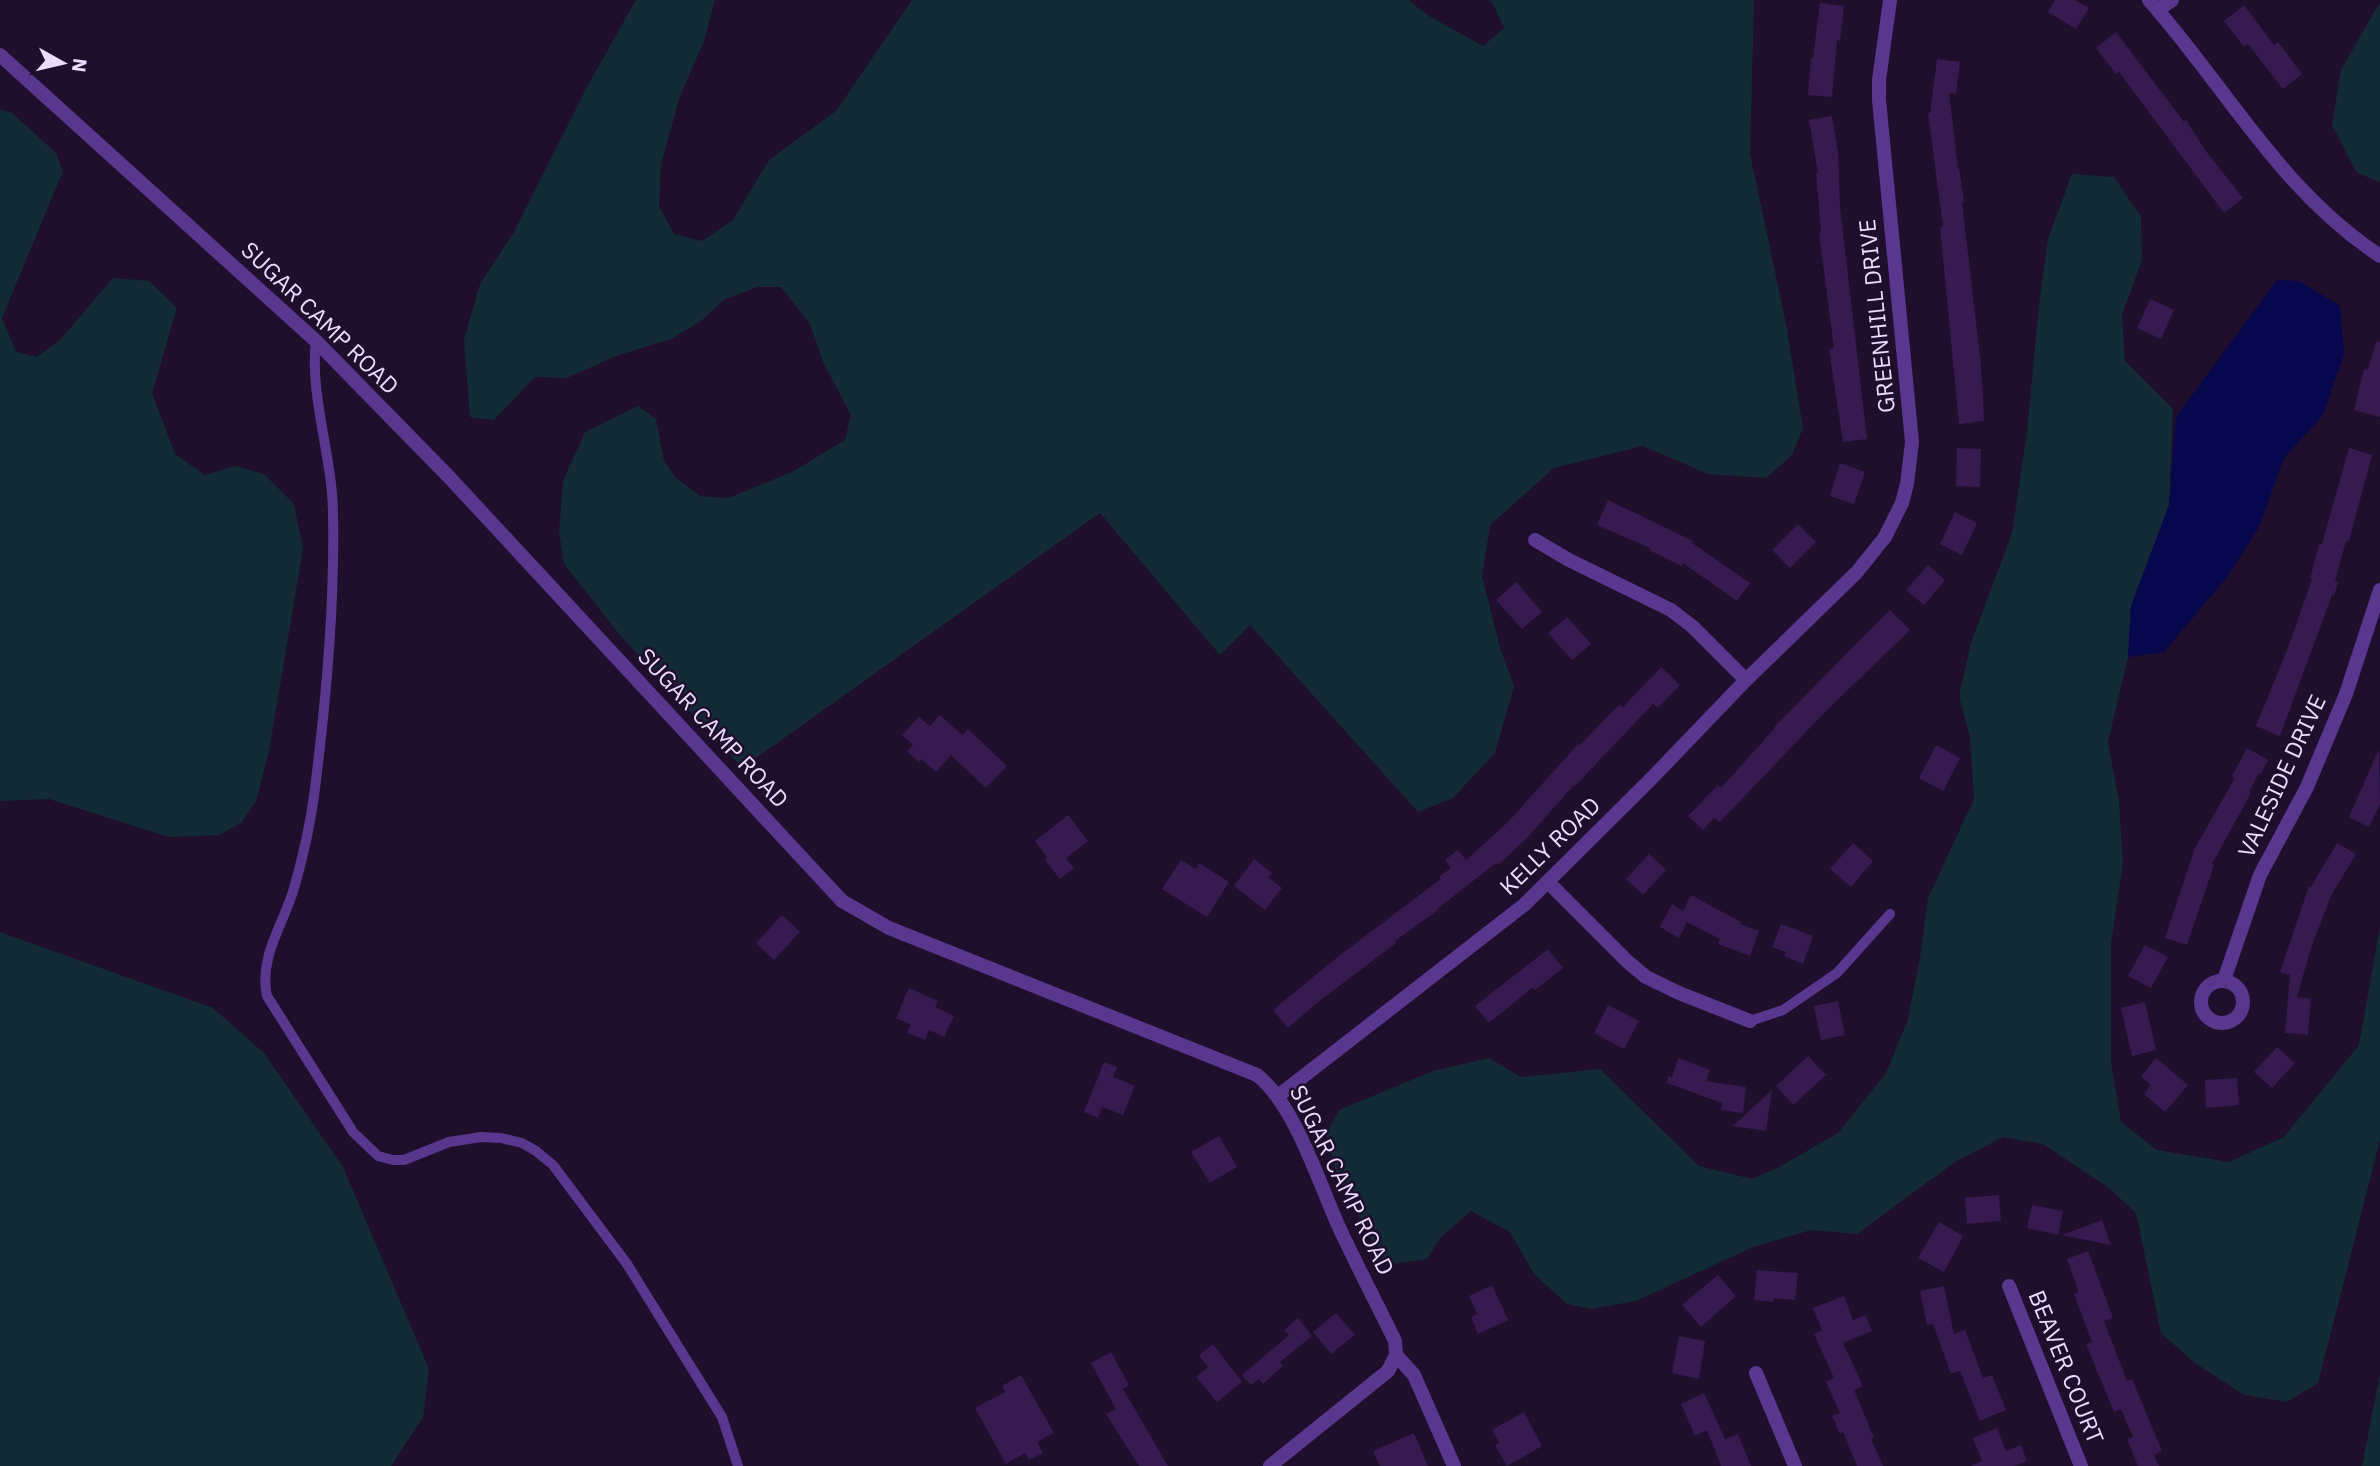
<svg xmlns="http://www.w3.org/2000/svg" width="2380" height="1466" font-family="'IBM Plex Sans',sans-serif">
<rect width="100%" height="100%" fill="#1f0f2d"/>
<g fill="#122b37">
<polygon points="636,0 715,0 704,41 680,96 661,164 659,206 674,234 702,241 733,220 769,160 836,111 912,0 1408,0 1429,16 1483,46 1504,28 1493,4 1489,0 1754,0 1750,154 1786,324 1803,428 1792,455 1766,478 1708,474 1643,446 1554,468 1490,525 1482,576 1500,648 1514,686 1495,753 1453,798 1418,812 1250,625 1220,655 1100,513 742,768 620,635 564,564 559,532 563,481 585,432 638,406 656,419 664,461 676,478 700,496 728,498 792,472 845,440 851,415 823,362 810,324 781,287 758,287 725,299 701,321 671,339 616,356 567,378 535,377 494,420 470,417 464,340 480,284 514,232 588,85"/>
<polygon points="2380,2 2380,182 2357,173 2332,125 2341,70"/>
<polygon points="0,110 11,112 56,153 63,171 2,318 16,352 37,357 60,340 113,278 149,281 177,308 152,393 175,454 205,475 235,466 264,474 294,504 303,549 269,751 256,801 241,823 219,835 169,837 49,799 0,801"/>
<polygon points="2072,174 2114,177 2141,217 2142,260 2122,315 2125,361 2173,409 2169,505 2131,606 2128,657 2108,742 2119,801 2123,863 2111,943 2111,1062 2121,1122 2157,1150 2229,1162 2284,1137 2359,1045 2380,927 2380,1140 2318,1383 2287,1402 2244,1395 2195,1363 2161,1333 2136,1213 2109,1188 2043,1144 2003,1137 1955,1162 1857,1234 1811,1230 1753,1247 1636,1301 1591,1309 1567,1304 1534,1274 1510,1232 1471,1211 1441,1237 1427,1259 1385,1265 1337,1176 1326,1134 1339,1110 1433,1071 1489,1058 1521,1077 1600,1069 1699,1166 1752,1179 1781,1166 1838,1133 1886,1073 1908,1019 1920,958 1928,898 1974,799 1970,738 1959,696 1971,643 2012,533 2027,432 2039,305 2048,239"/>
<polygon points="0,932 213,1008 264,1053 343,1167 429,1369 423,1417 391,1466 0,1466"/>
<polygon points="2380,1374 2380,1466 2362,1466"/>
</g>
<polygon fill="#07074e" points="2277,280 2299,281 2340,306 2344,354 2323,415 2284,458 2259,527 2227,577 2164,652 2128,657 2131,606 2169,505 2176,417"/>
<g fill="#371a4f">
<polygon points="2055,0 2075,0 2089,8 2076,29 2048,12"/>
<polygon points="1820,3 1844,6 1840,41 1837,40 1832,97 1808,95 1811,58 1813,58"/>
<polygon points="2244,5 2274,45 2278,42 2302,74 2283,89 2248,44 2244,47 2224,21"/>
<polygon points="2116,32 2184,122 2186,120 2205,150 2243,198 2224,213 2119,72 2116,74 2096,48"/>
<polygon points="1937,59 1960,62 1956,94 1949,93 1958,168 1959,168 1964,202 1962,202 1981,365 1984,421 1959,424 1940,227 1943,227 1928,113 1930,113"/>
<polygon points="1832,116 1838,152 1840,207 1867,439 1843,442 1829,349 1834,348 1819,233 1821,232 1816,173 1818,173 1809,120"/>
<polygon points="2150,299 2174,310 2161,339 2137,328"/>
<polygon points="2376,341 2380,342 2380,417 2354,410 2364,369 2368,370"/>
<polygon points="1957,448 1981,449 1980,487 1956,486"/>
<polygon points="2349,448 2372,455 2349,541 2346,541 2335,581 2338,582 2334,596 2332,595 2280,736 2256,726 2288,648 2312,579 2310,579 2319,544 2322,544"/>
<polygon points="1840,463 1865,472 1854,504 1830,496"/>
<polygon points="1608,500 1693,541 1692,543 1750,583 1737,601 1683,563 1681,566 1649,550 1650,548 1597,525"/>
<polygon points="1955,512 1977,523 1962,555 1940,544"/>
<polygon points="1798,524 1816,542 1790,568 1772,550"/>
<polygon points="1928,565 1945,580 1924,605 1906,590"/>
<polygon points="1516,582 1542,612 1522,629 1496,600"/>
<polygon points="1890,610 1910,630 1824,713 1720,822 1714,818 1703,830 1688,816 1718,785 1721,788 1775,728 1774,727"/>
<polygon points="1567,617 1591,644 1572,660 1548,633"/>
<polygon points="1661,667 1680,685 1658,708 1653,704 1575,786 1574,785 1527,838 1498,865 1496,863 1437,909 1438,910 1395,941 1396,943 1318,1002 1288,1028 1273,1010 1340,955 1441,879 1439,877 1451,868 1445,860 1458,850 1466,860 1509,821 1579,743 1580,745 1620,704 1623,707"/>
<polygon points="940,715 962,735 968,729 1007,766 986,788 951,755 936,772 921,759 919,762 907,751 913,745 902,735 919,717 930,726"/>
<polygon points="1936,745 1960,758 1943,791 1919,778"/>
<polygon points="2247,748 2268,760 2261,774 2259,773 2249,792 2251,793 2212,864 2214,865 2187,945 2165,938 2195,848 2235,778 2232,776"/>
<polygon points="2379,749 2380,804 2369,827 2349,817"/>
<polygon points="1068,815 1088,841 1066,858 1074,868 1060,879 1045,860 1047,857 1035,841"/>
<polygon points="1853,843 1873,861 1851,887 1830,869"/>
<polygon points="2337,843 2356,854 2331,896 2311,948 2297,997 2311,999 2308,1035 2285,1033 2290,975 2280,972 2309,886 2311,887"/>
<polygon points="1649,854 1666,870 1643,895 1626,879"/>
<polygon points="1254,859 1272,873 1268,877 1282,888 1265,910 1234,886"/>
<polygon points="1181,860 1196,869 1199,863 1229,882 1207,917 1162,889"/>
<polygon points="1691,895 1741,922 1740,924 1759,931 1750,956 1718,944 1720,939 1687,922 1679,938 1660,927 1672,904 1683,911"/>
<polygon points="782,915 800,932 774,960 756,943"/>
<polygon points="1781,924 1813,936 1803,964 1784,956 1786,952 1772,947"/>
<polygon points="2145,945 2168,957 2151,988 2128,976"/>
<polygon points="1548,949 1563,968 1535,990 1532,988 1489,1023 1475,1006"/>
<polygon points="909,988 938,1001 935,1007 954,1016 944,1037 929,1030 925,1040 907,1033 911,1025 896,1018"/>
<polygon points="1838,1001 1845,1035 1821,1040 1814,1006"/>
<polygon points="2145,1002 2156,1050 2132,1056 2121,1008"/>
<polygon points="1608,1005 1639,1021 1624,1049 1594,1033"/>
<polygon points="2277,1047 2295,1063 2272,1088 2254,1072"/>
<polygon points="1808,1056 1826,1075 1793,1105 1776,1086"/>
<polygon points="1678,1058 1710,1070 1706,1081 1746,1087 1743,1113 1721,1110 1722,1103 1667,1083 1668,1076 1672,1077"/>
<polygon points="2156,1058 2188,1085 2165,1112 2144,1094 2151,1085 2141,1076"/>
<polygon points="1104,1062 1117,1067 1113,1077 1135,1086 1123,1115 1102,1107 1098,1118 1084,1112"/>
<polygon points="2237,1078 2239,1105 2206,1108 2205,1080"/>
<polygon points="1772,1090 1766,1131 1733,1126"/>
<polygon points="1219,1136 1237,1167 1210,1183 1191,1152"/>
<polygon points="1999,1195 2001,1221 1967,1224 1965,1198"/>
<polygon points="2032,1205 2063,1211 2058,1235 2027,1228"/>
<polygon points="2102,1220 2111,1245 2062,1235"/>
<polygon points="1939,1222 1963,1236 1944,1272 1918,1258"/>
<polygon points="2088,1251 2113,1318 2104,1321 2127,1381 2132,1379 2162,1451 2154,1455 2159,1466 2138,1466 2127,1439 2133,1437 2121,1409 2114,1412 2086,1344 2092,1342 2074,1294 2079,1292 2067,1259"/>
<polygon points="1757,1270 1798,1273 1795,1300 1774,1298 1773,1302 1754,1300"/>
<polygon points="1718,1275 1736,1296 1701,1327 1682,1305"/>
<polygon points="1492,1285 1508,1320 1478,1334 1471,1317 1477,1314 1469,1296"/>
<polygon points="1944,1286 1954,1334 1965,1330 1983,1378 1992,1375 2006,1410 1980,1421 1960,1371 1951,1374 1933,1324 1927,1325 1920,1291"/>
<polygon points="1844,1296 1853,1320 1866,1315 1872,1331 1843,1343 1863,1386 1854,1390 1874,1438 1871,1439 1883,1466 1857,1466 1843,1432 1840,1434 1832,1416 1840,1413 1826,1382 1834,1378 1814,1334 1822,1330 1813,1308"/>
<polygon points="1336,1313 1355,1335 1331,1354 1313,1332"/>
<polygon points="1298,1318 1312,1336 1280,1362 1283,1366 1263,1384 1259,1379 1251,1385 1242,1375 1289,1335 1284,1330"/>
<polygon points="1679,1336 1705,1341 1699,1379 1672,1373"/>
<polygon points="1213,1344 1242,1382 1217,1402 1196,1377 1208,1367 1199,1355"/>
<polygon points="1111,1352 1129,1385 1123,1389 1168,1466 1139,1466 1106,1414 1116,1409 1091,1363"/>
<polygon points="1021,1375 1054,1433 1037,1442 1043,1453 1029,1460 1025,1453 1006,1464 975,1408 1005,1392 1002,1386"/>
<polygon points="1704,1393 1725,1439 1738,1434 1751,1466 1721,1466 1707,1430 1695,1436 1681,1404"/>
<polygon points="1524,1412 1542,1446 1507,1466 1495,1445 1499,1442 1492,1430"/>
<polygon points="1997,1428 2006,1451 2021,1445 2027,1461 2015,1466 1970,1466 1982,1461 1973,1438"/>
<polygon points="1414,1433 1428,1466 1380,1466 1373,1451"/>
</g>
<g fill="none" stroke-linecap="round" stroke-linejoin="round">
<g stroke="#59378f" stroke-width="10">
<path d="M 316,341 C 309,394 333,458 333,515 C 335,609 326,703 314,796 C 310,826 303,856 295,885 C 285,922 258,957 267,996 L 353,1132 L 378,1156 L 393,1160 L 404,1160 L 449,1142 L 481,1137 L 501,1138 L 522,1143 L 536,1151 L 553,1165 L 627,1264 L 722,1417 L 738,1466"/>
<polyline points="1750,1021 1783,1010 1837,973 1890,914"/>
</g>
<g stroke="#59378f" stroke-width="14">
<path d="M 2149,0 C 2227,88 2279,189 2380,256"/>
<polyline points="2158,10 2172,0"/>
<path d="M 0,55 L 316,341 L 450,478 L 842,901 L 889,928 L 1257,1075 C 1294,1104 1318,1180 1338,1225 C 1356,1264 1376,1302 1395,1341 L 1396,1355 L 1388,1371 L 1270,1466"/>
<polyline points="1535,540 1569,560 1671,610 1693,627 1746,680"/>
<polyline points="1548,882 1628,962 1646,977 1679,993 1750,1021"/>
<polyline points="2224,980 2260,875 2307,787 2346,694 2380,590"/>
<circle cx="2222" cy="1002" r="21"/>
<polyline points="1278,1096 1524,905 1651,779 1746,680 1857,572 1885,537 1902,503 1907,484 1912,442 1879,100 1879,80 1890,0"/>
<polyline points="2009,1286 2081,1466"/>
<polyline points="1396,1355 1414,1375 1454,1466"/>
<polyline points="1756,1373 1795,1466"/>
</g>
</g>
<g text-anchor="middle" stroke-width="5" stroke-linejoin="round" paint-order="stroke">
<g font-size="23" fill="#ecdbff" stroke="#1f0f2d">
<text transform="translate(1877 316) rotate(-96)" y="8">GREENHILL DRIVE</text>
<text transform="translate(320 318) rotate(44)" y="8">SUGAR CAMP ROAD</text>
<text transform="translate(713 728) rotate(47)" y="8">SUGAR CAMP ROAD</text>
<text transform="translate(2282 776) rotate(-65)" y="8">VALESIDE DRIVE</text>
<text transform="translate(1550 846) rotate(-44)" y="8">KELLY ROAD</text>
<text transform="translate(1342 1180) rotate(64)" y="8">SUGAR CAMP ROAD</text>
<text transform="translate(2066 1367) rotate(68)" y="8">BEAVER COURT</text>
</g>
</g>
<g transform="translate(63 63) rotate(98)" stroke="#1f0f2d" stroke-width="5" paint-order="stroke">
<path d="M0-5L12 26L0 18L-12 26Z" fill="#ecdbff"/>
<text y="-10" font-size="19" font-weight="bold" text-anchor="middle" fill="#ecdbff">N</text>
</g>
</svg>
